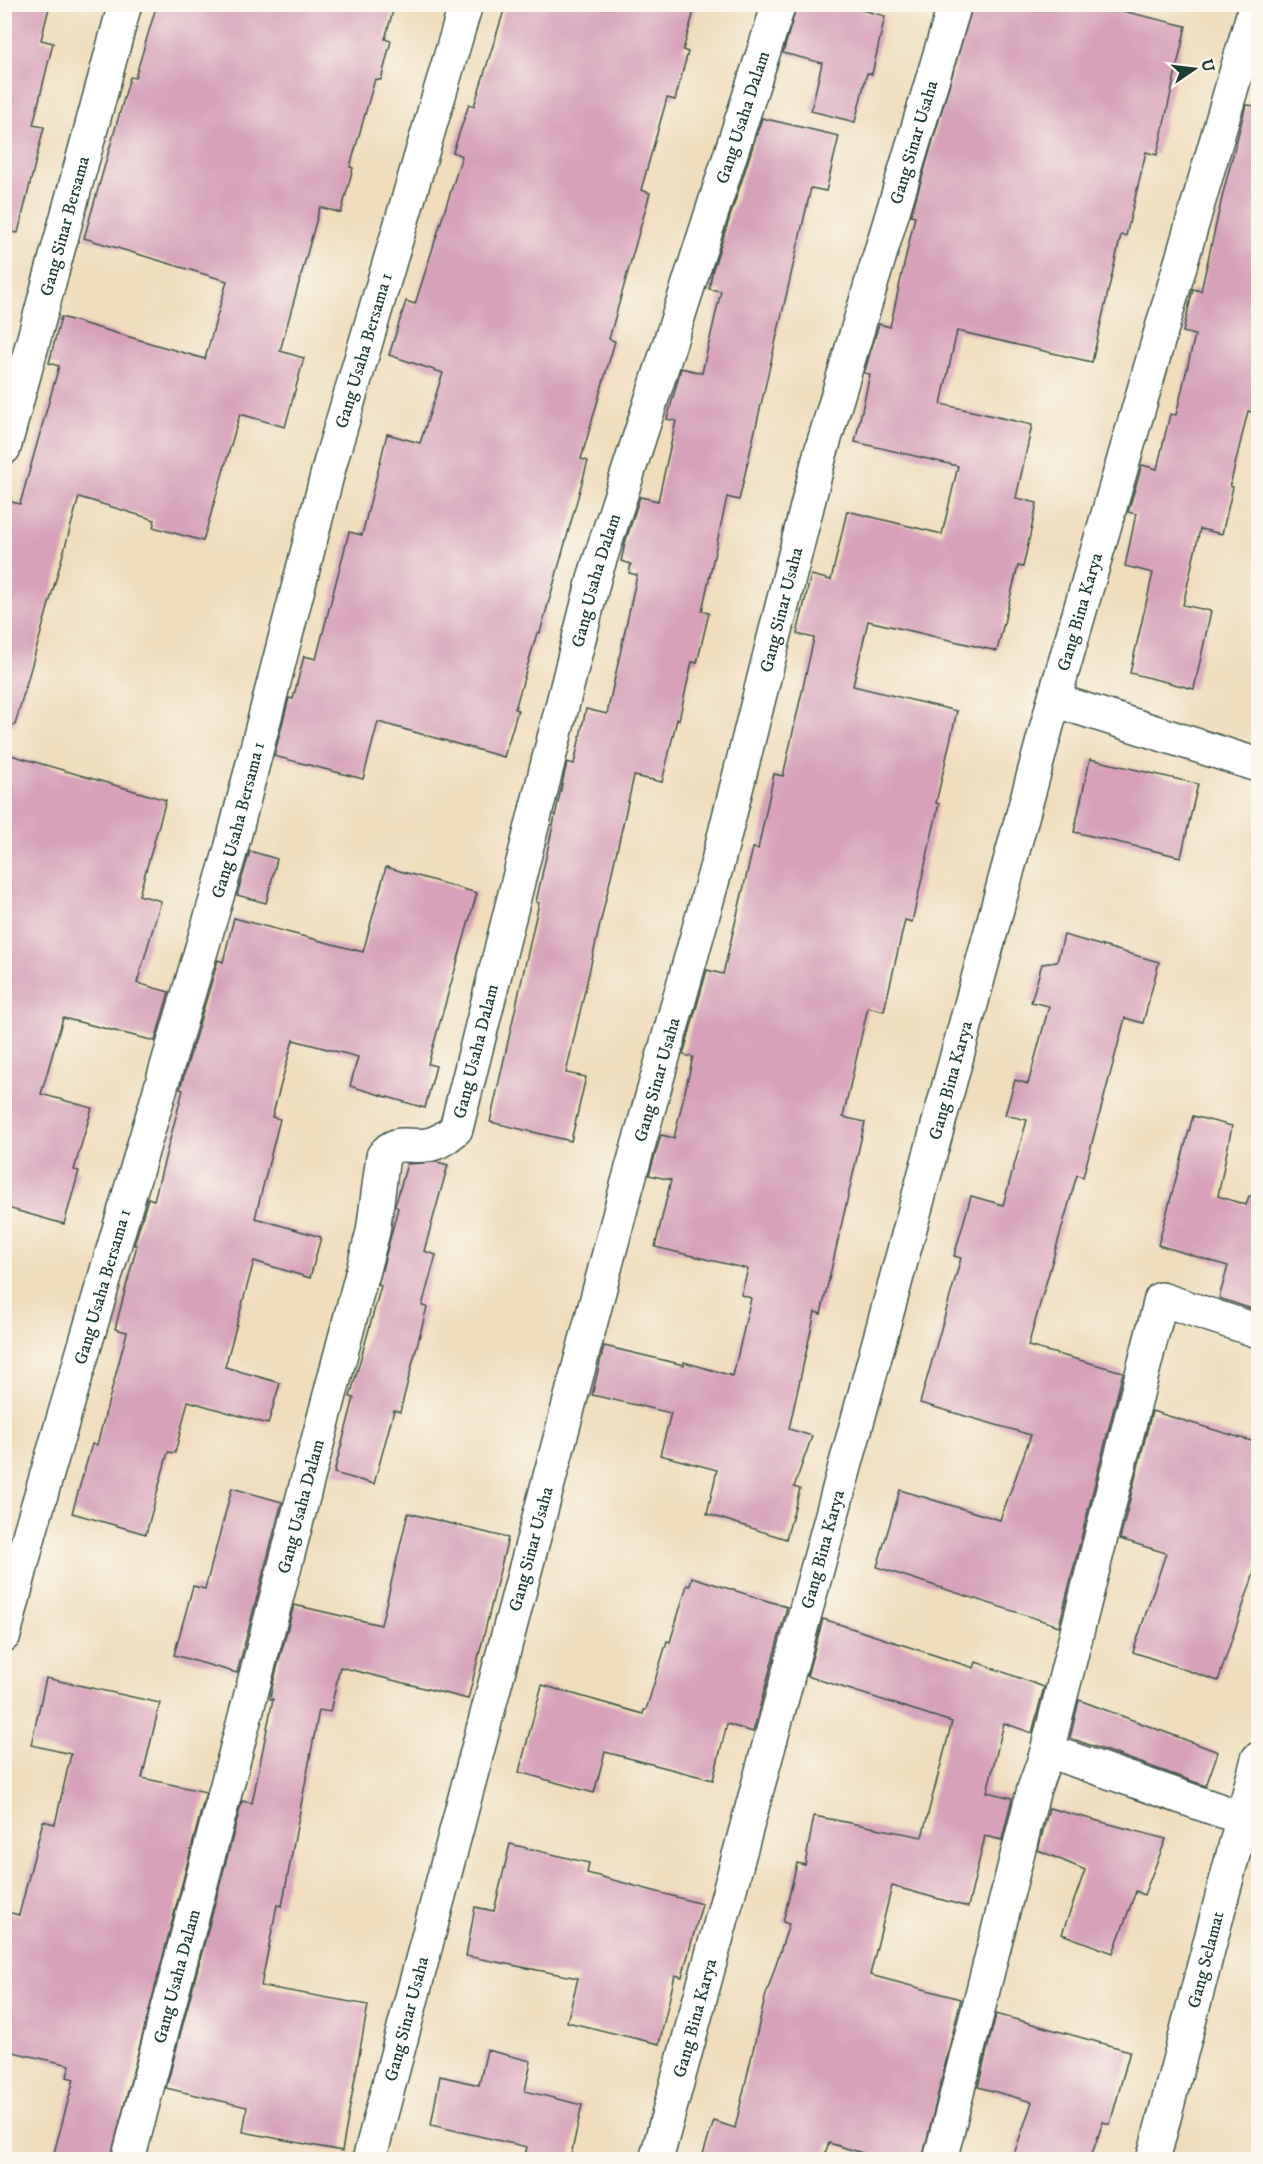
<svg xmlns="http://www.w3.org/2000/svg" width="1263" height="2164" font-family="'IM FELL DW Pica',serif">
<rect width="100%" height="100%" fill="#fbf7ec"/>
<filter id="ink" filterUnits="userSpaceOnUse"><feTurbulence type="fractalNoise" baseFrequency=".0167" numOctaves="2"/><feDisplacementMap in="SourceGraphic" scale="12" xChannelSelector="R" yChannelSelector="G"/><feConvolveMatrix kernelMatrix="1 2 1 2 8 2 1 2 1" color-interpolation-filters="sRGB"/></filter>
<filter id="wash" filterUnits="userSpaceOnUse"><feTurbulence type="fractalNoise" baseFrequency=".008" numOctaves="4" result="noise"/><feDisplacementMap in="SourceGraphic" scale="24" xChannelSelector="R" yChannelSelector="G"/><feGaussianBlur stdDeviation="1.35" result="paint"/><feColorMatrix in="noise" values="0 0 0 0 0 0 0 0 0 0 0 0 0 0 0 0 0 1.4 0 .05"/><feComposite in="paint" operator="in"/></filter>
<g filter="url(#wash)">
<rect width="100%" height="100%" fill="#efddbb"/>
<g id="blocks">
<g fill="#d6a1b9">
<polygon points="4,4 50,4 41,40 53,43 33,125 44,127 18,233 4,231"/>
<polygon points="157,4 395,4 385,39 391,41 381,80 375,79 350,167 353,168 341,213 320,207 280,351 304,358 285,427 240,414 203,541 153,527 155,520 79,497 15,725 4,724 4,500 20,504 59,366 49,363 61,317 205,359 227,281 84,238 130,77 135,78"/>
<polygon points="506,4 696,4 683,50 688,52 675,100 667,98 641,190 650,193 609,339 615,341 581,459 588,461 540,633 537,633 515,709 518,710 504,757 378,722 363,779 274,756 289,698 293,699 304,656 316,659 349,532 362,535 387,434 420,443 443,373 389,355 406,301 415,304 462,156 453,152 469,104 474,106"/>
<polygon points="797,4 838,4 885,16 872,74 867,73 855,122 811,111 822,63 783,53"/>
<polygon points="973,4 1093,4 1186,26 1157,155 1146,152 1126,236 1121,235 1092,362 957,331 941,404 1032,425 1016,498 1037,503 1023,567 1018,566 997,651 868,621 853,686 957,711 936,803 939,804 912,922 905,920 884,1011 868,1007 843,1117 865,1122 821,1314 815,1312 789,1429 812,1436 794,1487 800,1489 786,1539 707,1514 717,1470 660,1455 671,1413 592,1395 604,1346 684,1365 684,1362 733,1376 751,1298 741,1295 748,1269 655,1247 671,1180 649,1175 661,1135 674,1138 693,1057 683,1055 707,970 723,974 753,848 758,849 774,774 783,776 814,638 797,634 811,575 831,580 847,511 942,534 958,466 855,442 870,374 864,373 879,324 890,327 915,216 911,215"/>
<polygon points="1246,105 1258,106 1258,414 1248,411 1230,486 1233,487 1222,534 1200,529 1183,605 1211,611 1194,689 1130,673 1153,573 1125,566 1136,514 1128,512 1142,465 1157,469 1170,414 1176,415 1195,335 1183,332 1193,289 1201,291 1224,189"/>
<polygon points="762,118 839,136 826,191 811,188 739,500 727,497 702,611 709,613 697,663 692,662 679,720 677,719 662,782 634,776 566,1073 586,1077 571,1141 490,1122 539,903 536,902 567,762 574,764 586,709 607,714 637,575 629,573 631,564 621,561 625,543 640,497 658,501 676,421 667,419 681,368 702,373 721,291 709,289 713,269"/>
<polygon points="4,753 166,800 139,895 161,901 137,983 169,992 155,1041 63,1018 41,1094 92,1108 74,1170 79,1171 64,1224 4,1207"/>
<polygon points="1090,759 1198,784 1181,857 1074,832"/>
<polygon points="250,851 277,859 266,903 237,895"/>
<polygon points="386,867 477,893 428,1064 436,1066 425,1108 350,1086 358,1057 293,1040 272,1117 280,1119 255,1218 321,1237 310,1278 254,1261 225,1367 280,1383 268,1424 188,1401 175,1453 168,1452 146,1534 72,1513 92,1444 97,1445 127,1332 115,1329 137,1245 134,1245 148,1198 154,1200 183,1090 180,1089 218,960 223,962 234,918 363,952"/>
<polygon points="1064,935 1159,962 1143,1023 1125,1018 1083,1177 1077,1175 1028,1346 1123,1372 1059,1626 877,1567 900,1490 1000,1520 1031,1435 920,1403 961,1258 954,1256 971,1196 1003,1205 1027,1120 1005,1115 1015,1080 1028,1084 1049,1006 1031,1002 1042,964 1057,962"/>
<polygon points="1193,1116 1232,1126 1218,1196 1246,1205 1249,1196 1258,1197 1258,1311 1219,1298 1228,1266 1158,1245"/>
<polygon points="437,1162 448,1165 424,1251 436,1255 422,1306 427,1307 400,1412 394,1410 374,1484 334,1473 354,1398 350,1397 381,1286 378,1285 398,1208 395,1206 407,1164"/>
<polygon points="1152,1411 1258,1443 1258,1561 1218,1681 1133,1652 1166,1553 1120,1539"/>
<polygon points="232,1488 282,1502 237,1673 174,1655 193,1586 205,1589"/>
<polygon points="408,1513 508,1538 468,1699 340,1667 330,1712 319,1710 282,1906 277,1905 261,1986 368,2005 342,2151 243,2132 247,2107 166,2088 242,1801 252,1803 273,1699 270,1699 273,1683 294,1605 381,1625"/>
<polygon points="692,1577 787,1607 753,1732 727,1724 713,1780 605,1752 594,1793 519,1772 542,1685 643,1714 644,1710 646,1710 667,1641 670,1642 687,1585 690,1586"/>
<polygon points="823,1619 974,1668 976,1662 1044,1687 1032,1733 1004,1723 987,1792 1012,1798 1002,1840 985,1836 968,1907 892,1886 870,1975 961,1999 922,2160 886,2160 829,2143 823,2160 701,2160 714,2121 735,2128 765,1998 789,1924 783,1922 797,1863 805,1865 814,1816 922,1837 952,1722 807,1676"/>
<polygon points="46,1678 160,1703 142,1778 206,1792 110,2160 52,2160 74,2079 67,2077 70,2065 4,2050 4,1911 19,1915 43,1821 55,1824 71,1754 31,1745"/>
<polygon points="1079,1700 1218,1752 1206,1786 1070,1738"/>
<polygon points="1049,1808 1166,1839 1144,1895 1136,1891 1113,1953 1062,1934 1085,1870 1038,1850"/>
<polygon points="510,1844 589,1863 587,1873 702,1904 682,1977 675,1975 659,2044 567,2022 578,1978 466,1956 475,1907 494,1911"/>
<polygon points="996,2014 1130,2051 1110,2124 1103,2122 1090,2160 1012,2160 1032,2102 978,2087"/>
<polygon points="487,2050 531,2061 525,2091 582,2105 570,2160 524,2160 527,2147 431,2125 440,2076 479,2085"/>
</g>
</g>
</g>
<g filter="url(#ink)">
<use href="#blocks" fill-opacity="0" stroke="#3e5548" stroke-width="1.5"/>
<g fill="none" stroke-linecap="round" stroke-linejoin="round">
<defs>
<g id="street">
<path id="s1" d="M 4,448 L 125,4"/>
<polyline points="1054,700 1258,765"/>
<path id="s2" d="M 4,1635 L 30,1532 L 231,849 L 331,460 L 466,4"/>
<polyline points="1046,1755 1161,1299 1258,1331"/>
<path id="s3" d="M 128,2160 L 373,1232 L 383,1156 C 396,1138 408,1148 427,1145 C 439,1143 447,1137 456,1129 L 595,575 L 779,4"/>
<path id="s4" d="M 369,2160 L 625,1193 L 718,861 L 820,455 L 955,4"/>
<path id="s5" d="M 656,2160 L 1054,700 L 1256,4"/>
<polyline points="940,2160 1034,1789 1046,1755 1057,1754 1242,1818"/>
<path id="s6" d="M 1153,2160 L 1258,1759"/>
</g>
</defs>
<use href="#street" stroke="#3e5548" stroke-width="36"/>
<use href="#street" stroke="#fff" stroke-width="33"/>
</g>
</g>
<g text-anchor="middle" stroke-width="6" stroke-linejoin="round" paint-order="stroke">
<g font-size="18" fill="#1f3d34" stroke="#fbf7ec">
<text dy="6" stroke="none"><textPath href="#s3" startOffset="2170">Gang Usaha Dalam</textPath></text>
<text dy="6" stroke="none"><textPath href="#s4" startOffset="2090">Gang Sinar Usaha</textPath></text>
<text dy="6" stroke="none"><textPath href="#s1" startOffset="230">Gang Sinar Bersama</textPath></text>
<text dy="6" stroke="none"><textPath href="#s2" startOffset="1334">Gang Usaha Bersama 1</textPath></text>
<text dy="6" stroke="none"><textPath href="#s3" startOffset="1684">Gang Usaha Dalam</textPath></text>
<text dy="6" stroke="none"><textPath href="#s4" startOffset="1604">Gang Sinar Usaha</textPath></text>
<text dy="6" stroke="none"><textPath href="#s5" startOffset="1605">Gang Bina Karya</textPath></text>
<text dy="6" stroke="none"><textPath href="#s2" startOffset="848">Gang Usaha Bersama 1</textPath></text>
<text dy="6" stroke="none"><textPath href="#s3" startOffset="1198">Gang Usaha Dalam</textPath></text>
<text dy="6" stroke="none"><textPath href="#s4" startOffset="1118">Gang Sinar Usaha</textPath></text>
<text dy="6" stroke="none"><textPath href="#s5" startOffset="1119">Gang Bina Karya</textPath></text>
<text dy="6" stroke="none"><textPath href="#s2" startOffset="362">Gang Usaha Bersama 1</textPath></text>
<text dy="6" stroke="none"><textPath href="#s3" startOffset="676">Gang Usaha Dalam</textPath></text>
<text dy="6" stroke="none"><textPath href="#s5" startOffset="633">Gang Bina Karya</textPath></text>
<text dy="6" stroke="none"><textPath href="#s4" startOffset="632">Gang Sinar Usaha</textPath></text>
<text dy="6" stroke="none"><textPath href="#s6" startOffset="207">Gang Selamat</textPath></text>
<text dy="6" stroke="none"><textPath href="#s3" startOffset="190">Gang Usaha Dalam</textPath></text>
<text dy="6" stroke="none"><textPath href="#s5" startOffset="147">Gang Bina Karya</textPath></text>
<text dy="6" stroke="none"><textPath href="#s4" startOffset="146">Gang Sinar Usaha</textPath></text>
</g>
</g>
<rect width="1263" height="2164" fill="none" stroke="#fbf7ec" stroke-width="24"/>
<g transform="translate(1194 69) rotate(76)" stroke="#fbf7ec" stroke-width="4.5" paint-order="stroke">
<path d="M0-4.5L10 22L0 15L-10 22Z" fill="#1f3d34"/>
<text y="-9" font-size="16" font-weight="bold" text-anchor="middle" fill="#1f3d34">U</text>
</g>
</svg>
